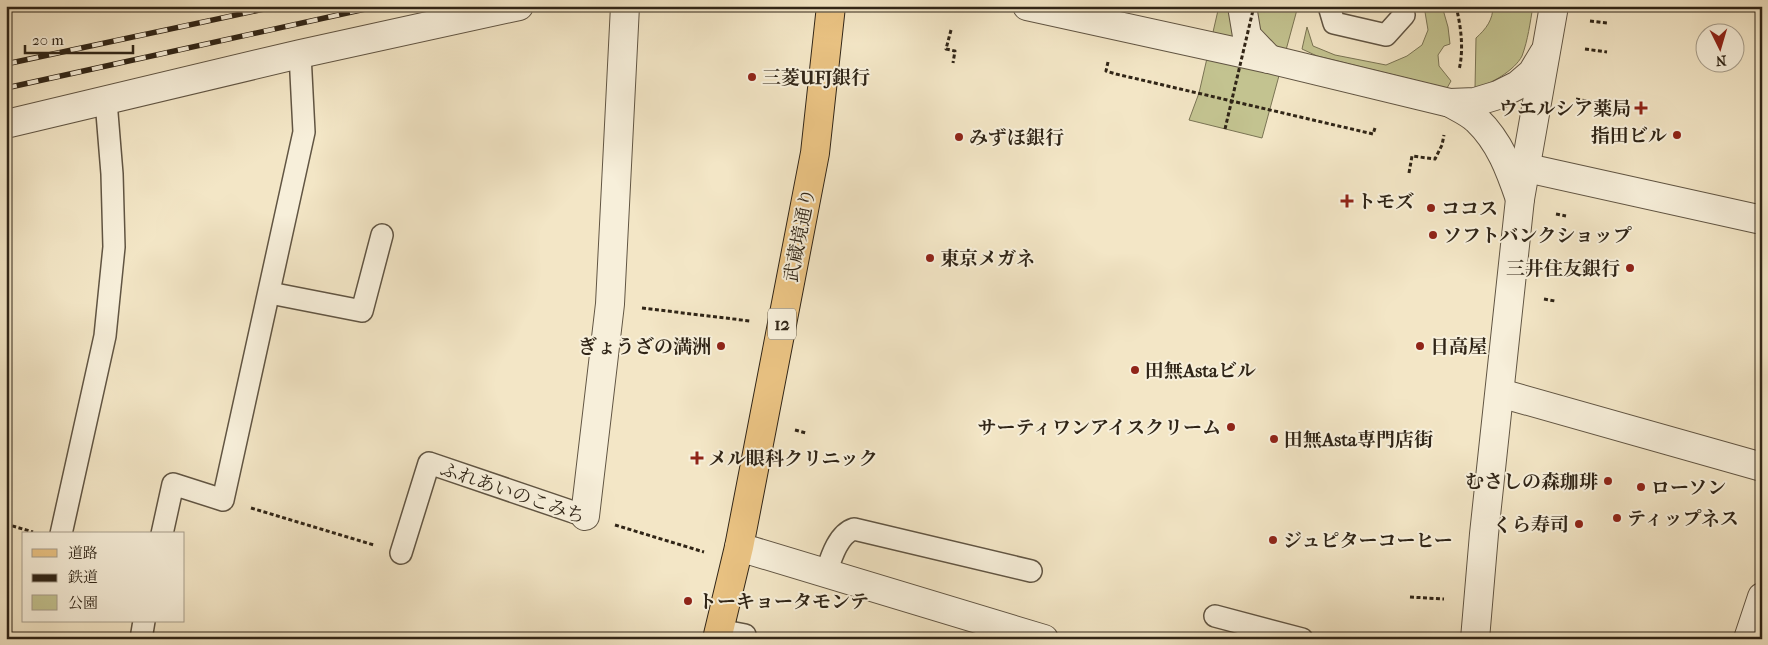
<svg xmlns="http://www.w3.org/2000/svg" width="1768" height="645" font-family="'IM FELL French Canon','Noto Serif JP',serif">
<rect width="100%" height="100%" fill="#f3e6c6"/>
<filter id="stains"><feTurbulence type="fractalNoise" baseFrequency=".004" numOctaves="4"/><feColorMatrix values="0 0 0 0 .2 0 0 0 0 .09 0 0 0 0 .02 0 0 0 .5 -.17"/></filter>
<radialGradient id="worn" r=".72"><stop offset=".6" stop-color="#630" stop-opacity="0"/><stop offset="1" stop-color="#630" stop-opacity=".3"/></radialGradient>
<g fill="#c3c390" stroke="#7a7454">
<polygon points="1219,6 1298,6 1262,138 1189,120 1199,93"/>
<polygon points="1424,6 1442,6 1448,27 1450,44 1444,46 1438,55 1439,66 1451,81 1447,88 1317,56 1302,49 1307,27 1313,46 1335,55 1386,65 1407,56 1422,45 1428,30"/>
<path d="M 1493,6 L 1533,6 C 1530,23 1528,40 1522,56 C 1515,70 1490,85 1475,88 L 1476,38 C 1486,29 1493,20 1493,6 Z"/>
</g>
<g fill="none" stroke-linecap="round" stroke-linejoin="round">
<defs>
<g id="service">
<polyline points="1329,6 1334,23 1386,35 1404,15 1402,6"/>
<polyline points="270,293 362,311 382,235"/>
<polyline points="61,534 105,336 114,247 112,174 106,101"/>
<polyline points="162,534 173,484 223,500 304,132 300,54"/>
<polyline points="401,553 429,463 585,516"/>
<path d="M 826,573 C 831,558 838,534 854,529 L 1031,571"/>
<polyline points="1215,616 1302,639"/>
<polyline points="719,630 745,635"/>
<polyline points="141,639 144,621"/>
</g>
<g id="minor">
<polyline points="6,124 300,54 519,6"/>
<polyline points="1527,168 1762,220"/>
<polyline points="1500,393 1762,467"/>
<polyline points="585,516 610,304 625,6"/>
<polyline points="739,547 1044,639"/>
<polyline points="1748,639 1762,597"/>
</g>
<g id="tertiary">
<polyline points="1027,6 1269,59 1450,103 1475,102 1498,95 1518,85 1532,73 1544,53"/>
<polyline points="1242,6 1247,36 1269,59"/>
<path d="M 1450,103 C 1459,108 1470,113 1477,120 C 1500,142 1510,170 1520,199"/>
<polyline points="1475,639 1484,534 1520,199 1554,6"/>
</g>
<polyline id="primary" points="717,639 739,547 815,153 831,6"/>
</defs>
<use href="#service" stroke="#615543" stroke-width="24"/>
<use href="#minor" stroke="#615543" stroke-width="30"/>
<use href="#tertiary" stroke="#615543" stroke-width="30"/>
<use href="#primary" stroke="#302517" stroke-width="30"/>
<g stroke="#302517" stroke-width="3" stroke-dasharray="4 2.5" stroke-linecap="butt">
<path d="M 1456,6 C 1461,27 1464,49 1459,70"/>
<polyline points="1590,21 1607,23"/>
<polyline points="951,30 946,49 955,51 953,63"/>
<polyline points="1585,49 1607,52"/>
<polyline points="1108,62 1106,71 1116,74 1373,134 1375,128"/>
<polyline points="1576,99 1598,103"/>
<polyline points="1409,173 1412,156 1435,159 1442,145 1444,135"/>
<polyline points="1556,214 1566,216"/>
<polyline points="1544,299 1555,301"/>
<polyline points="642,308 750,321"/>
<polyline points="795,430 806,433"/>
<polyline points="251,508 374,545"/>
<polyline points="6,524 33,532"/>
<polyline points="615,525 704,552"/>
<polyline points="1410,597 1444,599"/>
</g>
<use href="#service" stroke="#f7efda" stroke-width="21"/>
<use href="#minor" stroke="#f7efda" stroke-width="28"/>
<use href="#tertiary" stroke="#f7efda" stroke-width="28"/>
<use href="#primary" stroke="#eac383" stroke-width="28"/>
<defs>
<g id="rail">
<polyline points="6,64 278,6"/>
<polyline points="6,88 379,6"/>
</g>
</defs>
<use href="#rail" stroke="#302517" stroke-width="5.5"/>
<use href="#rail" stroke="#f7efda" stroke-width="4" stroke-dasharray="11" stroke-linecap="butt"/>
<polyline stroke="#302517" stroke-width="3" stroke-dasharray="4 2.5" stroke-linecap="butt" points="1225,129 1254,6"/>
</g>
<g fill="#8f2418" stroke="#f7efda" stroke-width="2">
<circle cx="752" cy="77" r="5"/>
<path d="M1638.5 100.5h5v5h5v5h-5v5h-5v-5h-5v-5h5z"/>
<circle cx="1677" cy="135" r="5"/>
<circle cx="959" cy="137" r="5"/>
<path d="M1344.5 193.5h5v5h5v5h-5v5h-5v-5h-5v-5h5z"/>
<circle cx="1431" cy="208" r="5"/>
<circle cx="1433" cy="235" r="5"/>
<circle cx="930" cy="258" r="5"/>
<circle cx="1630" cy="268" r="5"/>
<circle cx="721" cy="346" r="5"/>
<circle cx="1420" cy="346" r="5"/>
<circle cx="1135" cy="370" r="5"/>
<circle cx="1231" cy="427" r="5"/>
<circle cx="1274" cy="439" r="5"/>
<path d="M694.5 450.5h5v5h5v5h-5v5h-5v-5h-5v-5h5z"/>
<circle cx="1608" cy="481" r="5"/>
<circle cx="1641" cy="487" r="5"/>
<circle cx="1617" cy="518" r="5"/>
<circle cx="1579" cy="524" r="5"/>
<circle cx="1273" cy="540" r="5"/>
<circle cx="688" cy="601" r="5"/>
</g>
<g text-anchor="middle" stroke-width="4" stroke-linejoin="round" paint-order="stroke">
<rect fill="#f7efda" stroke="#6c6252" stroke-width="1" x="768" y="308.5" width="28" height="31" rx="4"/>
<g font-size="18" font-weight="bold" fill="#302517">
<text x="782" y="330">12</text>
</g>
<g font-size="19" font-weight="bold" fill="#302517" stroke="#f7efda" text-anchor="start">
<text x="762" y="84">三菱UFJ銀行</text>
<text x="1631" y="115" text-anchor="end">ウエルシア薬局</text>
<text x="1667" y="142" text-anchor="end">指田ビル</text>
<text x="969" y="144">みずほ銀行</text>
<text x="1357" y="208">トモズ</text>
<text x="1441" y="215">ココス</text>
<text x="1443" y="242">ソフトバンクショップ</text>
<text x="940" y="265">東京メガネ</text>
<text x="1620" y="275" text-anchor="end">三井住友銀行</text>
<text x="711" y="353" text-anchor="end">ぎょうざの満洲</text>
<text x="1430" y="353">日高屋</text>
<text x="1145" y="377">田無Astaビル</text>
<text x="1221" y="434" text-anchor="end">サーティワンアイスクリーム</text>
<text x="1284" y="446">田無Asta専門店街</text>
<text x="708" y="465">メル眼科クリニック</text>
<text x="1598" y="488" text-anchor="end">むさしの森珈琲</text>
<text x="1651" y="494">ローソン</text>
<text x="1627" y="525">ティップネス</text>
<text x="1569" y="531" text-anchor="end">くら寿司</text>
<text x="1283" y="547">ジュピターコーヒー</text>
<text x="698" y="608">トーキョータモンテ</text>
</g>
<g font-size="19" fill="#302517" stroke="#f7efda">
<text transform="translate(799 235) rotate(-79)" y="7">武蔵境通り</text>
<text transform="translate(513 492) rotate(19)" y="7">ふれあいのこみち</text>
</g>
</g>
<rect width="1768" height="645" fill="none" stroke="#f3e6c6" stroke-width="25"/>
<rect x="8" y="8" width="1753" height="630" fill="none" stroke="#302517" stroke-width="2.5"/>
<rect x="12" y="12" width="1743" height="620" fill="none" stroke="#302517"/>
<rect x="22" y="532" width="162" height="90" fill="#f7efda" stroke="#a79e8c"/>
<rect x="32" y="549" width="25" height="8" fill="#eac383" stroke="#a79e8c"/>
<text x="68" y="558" font-size="15" fill="#302517">道路</text>
<rect x="32" y="574" width="25" height="8" fill="#302517" stroke="#a79e8c"/>
<text x="68" y="582" font-size="15" fill="#302517">鉄道</text>
<rect x="32" y="595" width="25" height="15" fill="#c3c390" stroke="#a79e8c"/>
<text x="68" y="608" font-size="15" fill="#302517">公園</text>
<g transform="translate(1720 48) rotate(175)"><circle r="24" fill="#f7efda" stroke="#a79e8c"/>
<path d="M0-4L9 19L0 12L-9 19Z" fill="#8f2418"/>
<text y="-8" font-size="14" font-weight="bold" text-anchor="middle" fill="#302517">N</text>
</g>
<path d="M25 45v8h108v-8" fill="none" stroke="#302517" stroke-width="2.5"/>
<text x="32" y="45" font-size="15" fill="#302517" stroke="#f7efda" stroke-width="4" paint-order="stroke">20 m</text>
<rect width="100%" height="100%" filter="url(#stains)"/>
<rect width="100%" height="100%" fill="url(#worn)"/>
</svg>
